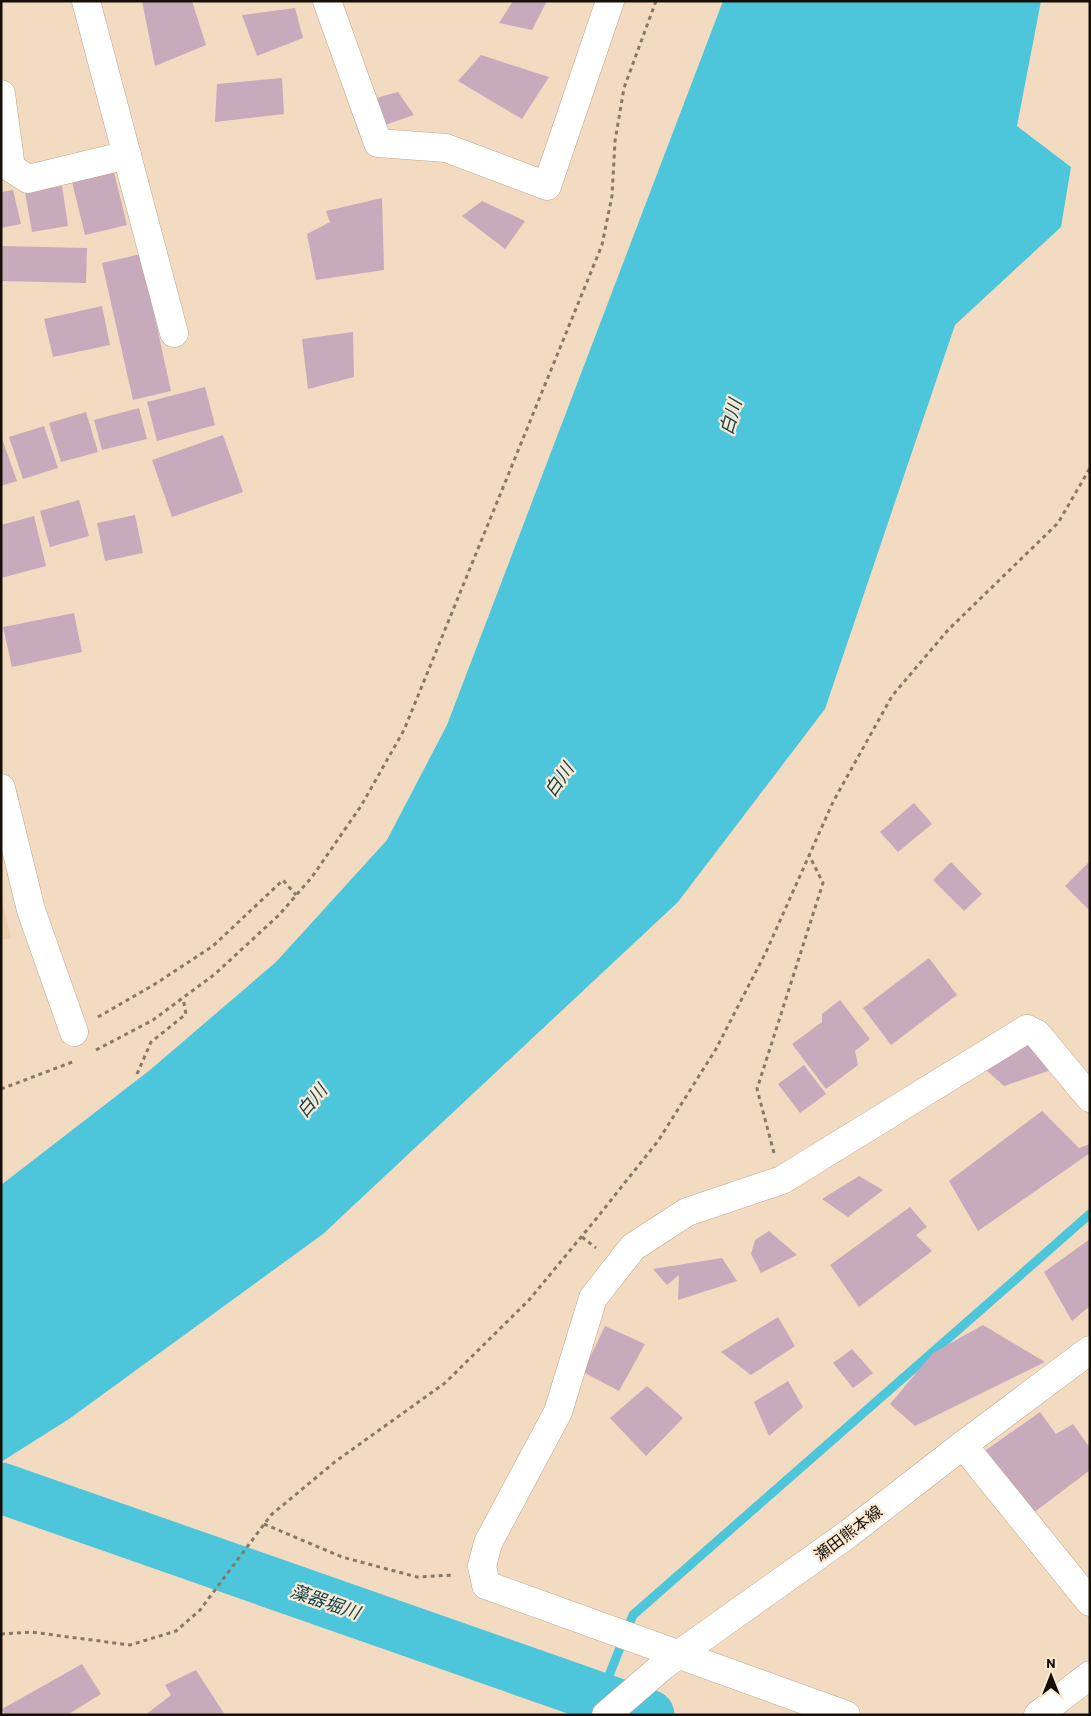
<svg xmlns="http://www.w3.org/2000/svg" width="1091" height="1716" font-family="Barlow,'Noto Sans JP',sans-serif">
<rect width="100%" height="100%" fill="#f2dbc1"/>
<polygon fill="#ecd0b0" points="1,896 11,938 1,940"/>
<polygon fill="#4dc6db" points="723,1 1041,1 1017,126 1071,167 1061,227 955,325 825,709 678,902 323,1234 69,1419 1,1462 1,1185 150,1070 276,962 387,840 447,725"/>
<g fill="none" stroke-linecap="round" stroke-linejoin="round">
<polyline stroke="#4dc6db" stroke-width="9" points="608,1678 633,1615 1090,1214"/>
<polyline stroke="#4dc6db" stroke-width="51" points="1,1488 649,1715"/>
</g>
<g fill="#c8aabd">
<polygon points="142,1 192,1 206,45 155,66"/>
<polygon points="513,1 547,1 532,30 499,23"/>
<polygon points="295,8 303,38 257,56 242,15"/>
<polygon points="481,55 549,77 522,119 458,81"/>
<polygon points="282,78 284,114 215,122 217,84"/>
<polygon points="398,92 414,115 359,134 350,105"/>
<polygon points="114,172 127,225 85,235 72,182"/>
<polygon points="62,186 68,226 32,232 25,192"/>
<polygon points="13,190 21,224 1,228 1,192"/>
<polygon points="382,198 384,270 316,280 307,234 330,222 326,211"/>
<polygon points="482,201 525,221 505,249 462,216"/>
<polygon points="1,246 87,248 86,283 1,281"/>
<polygon points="141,254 171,391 133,400 102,263"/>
<polygon points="102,306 110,345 53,357 44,319"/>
<polygon points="353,332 354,377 308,389 302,339"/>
<polygon points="205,387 215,425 157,441 147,402"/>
<polygon points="139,408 147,439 102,450 94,420"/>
<polygon points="86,412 98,452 61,462 49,423"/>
<polygon points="44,426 58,468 23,479 9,437"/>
<polygon points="223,435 243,492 172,517 152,460"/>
<polygon points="1,436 17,481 1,486"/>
<polygon points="79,500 89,536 50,547 40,511"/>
<polygon points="135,515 143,553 105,561 97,523"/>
<polygon points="34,516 46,566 1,578 1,525"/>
<polygon points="74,613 82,652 12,667 3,627"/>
<polygon points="914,803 932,824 898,852 880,832"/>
<polygon points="1090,861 1090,911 1065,886"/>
<polygon points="951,862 982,894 964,911 933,880"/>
<polygon points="929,958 957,995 891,1045 863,1008"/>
<polygon points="840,1000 870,1039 855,1051 858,1065 826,1089 792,1044 822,1022 822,1014"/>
<polygon points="1032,1039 1054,1069 1004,1086 986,1070"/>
<polygon points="804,1065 826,1094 800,1113 778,1084"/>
<polygon points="1042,1111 1079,1148 1090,1144 1090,1153 978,1231 949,1181"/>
<polygon points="859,1176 883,1190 848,1217 822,1199"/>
<polygon points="910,1207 927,1227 916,1235 932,1251 859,1307 830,1265"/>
<polygon points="769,1231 797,1255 761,1273 751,1254 755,1240"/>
<polygon points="1090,1239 1090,1306 1072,1321 1044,1272"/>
<polygon points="722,1258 737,1281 678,1300 679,1275 667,1285 653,1269"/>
<polygon points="778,1317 795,1346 751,1375 721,1352"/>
<polygon points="983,1325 1045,1362 915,1426 890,1404 933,1353"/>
<polygon points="605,1326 645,1344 619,1391 583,1372"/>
<polygon points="852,1349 873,1373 853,1388 833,1363"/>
<polygon points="788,1381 803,1407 769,1436 754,1402"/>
<polygon points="647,1386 683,1418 646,1456 610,1418"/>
<polygon points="1040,1412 1056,1434 1073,1424 1090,1448 1090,1470 1024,1520 976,1457"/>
<polygon points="82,1664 101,1694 67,1715 5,1715 2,1709"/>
<polygon points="196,1670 225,1715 145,1715 171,1695 165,1685"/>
</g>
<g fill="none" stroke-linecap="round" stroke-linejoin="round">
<defs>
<g id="minor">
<polyline points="86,1 174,333"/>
<polyline points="327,1 378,143 446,148 547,186 610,1"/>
<polyline points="1,94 11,168 28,179 127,155"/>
<polyline points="1,788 31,910 74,1032"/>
<polyline points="963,1445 1090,1602"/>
<polyline points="846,1715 486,1585 482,1566 488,1543 558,1412 593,1298 633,1247 687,1212 782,1180 1027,1029 1037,1034 1090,1098"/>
<polyline points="1038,1715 1090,1675"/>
</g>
<polyline id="secondary" points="606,1715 664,1665 848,1534 963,1445 1090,1350"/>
</defs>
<use href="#minor" stroke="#bca78d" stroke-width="29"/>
<use href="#secondary" stroke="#bca78d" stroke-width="29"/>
<g stroke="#887967" stroke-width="3" stroke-dasharray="4 4" stroke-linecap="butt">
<polyline points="98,1017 155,984 213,946 283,880 296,895"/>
<polyline points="96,1050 153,1020 215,974 279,915 312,877 361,806 404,730 602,245 612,196 615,141 624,88 656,1"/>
<polyline points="137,1074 151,1042 186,1014 183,998"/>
<polyline points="1,1089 75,1061"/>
<polyline points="774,1153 757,1089 823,883 809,855"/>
<polyline points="582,1237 596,1248"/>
<polyline points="264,1524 342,1557 417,1577 454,1575"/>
<polyline points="1,1634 31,1632 130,1645 176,1631 200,1610 271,1515 336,1461 445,1383 529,1300 596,1219 658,1141 716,1049 766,952 833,802 892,696 948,630 1058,523 1090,468"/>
</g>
<use href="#minor" stroke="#fff" stroke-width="28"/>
<use href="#secondary" stroke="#fff" stroke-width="28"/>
</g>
<g text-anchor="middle" stroke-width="4.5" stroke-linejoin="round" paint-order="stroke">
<g font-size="16" fill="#160f06" stroke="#fce9d4">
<text transform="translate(848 1533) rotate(-37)" y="6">瀬田熊本線</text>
</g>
<g font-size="18" font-style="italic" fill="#0e444d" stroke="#fce9d4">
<text transform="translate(731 417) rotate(-74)" y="6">白川</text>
<text transform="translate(559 780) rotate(-55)" y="6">白川</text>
<text transform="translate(312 1101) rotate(-50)" y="6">白川</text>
<text transform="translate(325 1602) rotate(19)" y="6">藻器堀川</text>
</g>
</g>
<rect width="1091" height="1716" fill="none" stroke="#160f06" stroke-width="5"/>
<g transform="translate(1051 1676)" stroke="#fce9d4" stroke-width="4" paint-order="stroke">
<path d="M0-4L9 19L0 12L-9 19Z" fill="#160f06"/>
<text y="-8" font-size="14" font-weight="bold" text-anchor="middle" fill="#160f06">N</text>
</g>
</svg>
